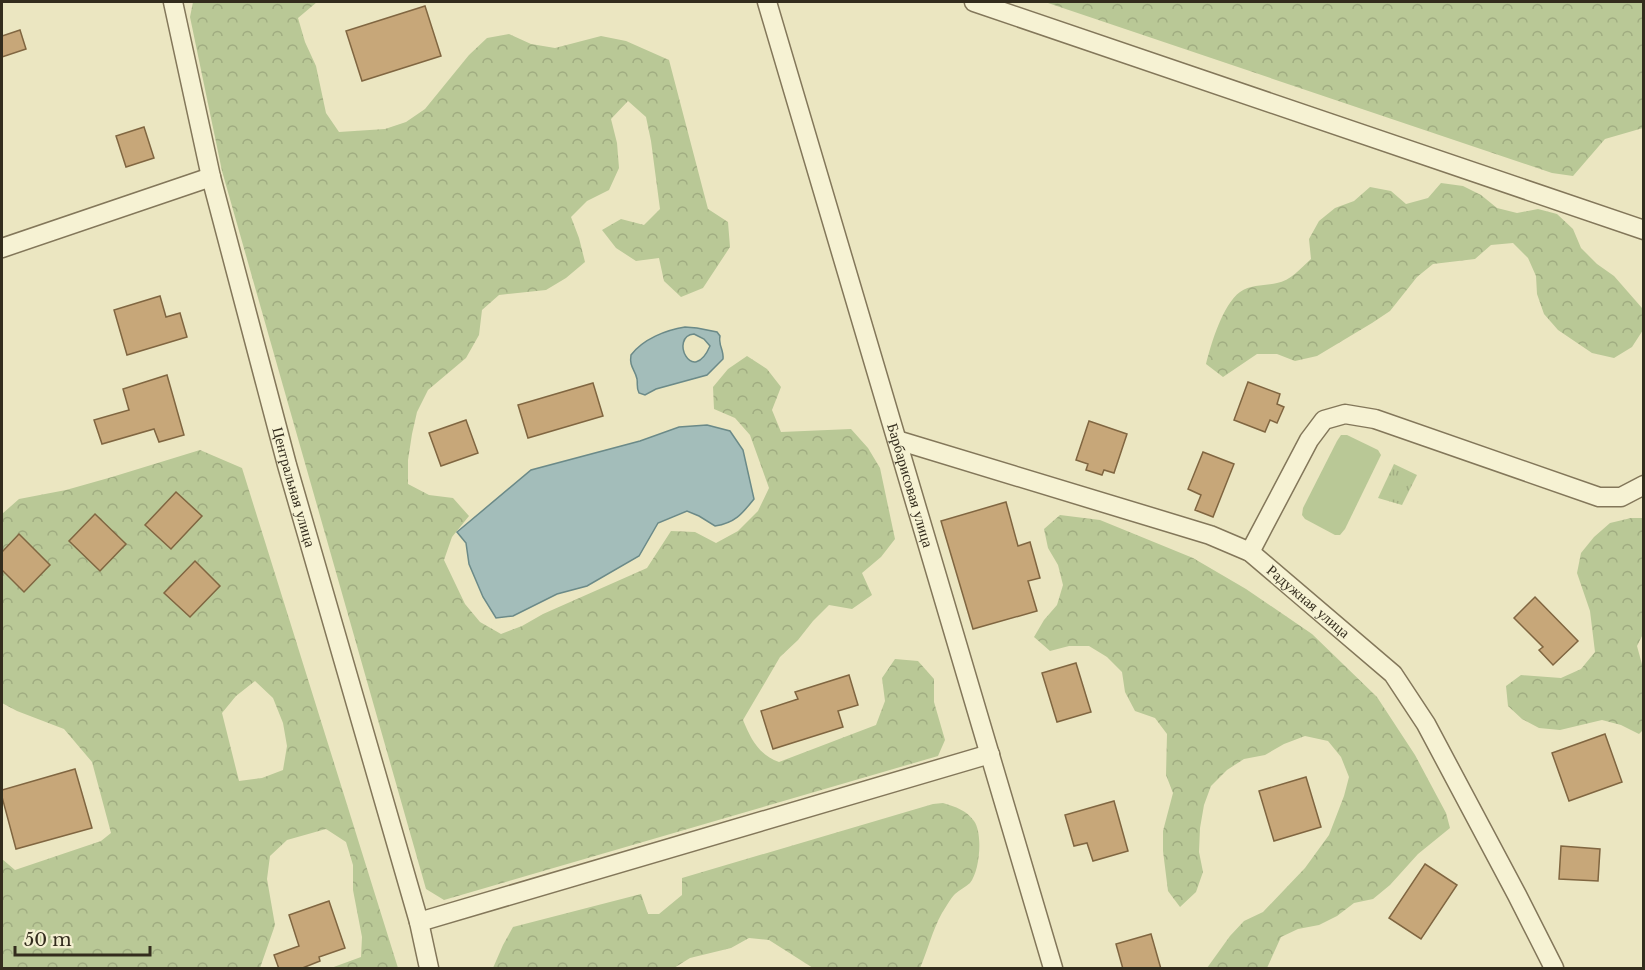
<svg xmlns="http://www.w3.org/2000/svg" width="1645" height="970" font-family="'Libre Baskerville',serif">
<defs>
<pattern id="forest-crowns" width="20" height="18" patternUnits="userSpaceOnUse" patternTransform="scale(1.5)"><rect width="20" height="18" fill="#b9c896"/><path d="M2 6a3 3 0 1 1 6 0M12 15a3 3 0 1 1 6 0" fill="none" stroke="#a0ac81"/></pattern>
<pattern id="park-tufts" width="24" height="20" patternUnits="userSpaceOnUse" patternTransform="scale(1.5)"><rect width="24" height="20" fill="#b9c896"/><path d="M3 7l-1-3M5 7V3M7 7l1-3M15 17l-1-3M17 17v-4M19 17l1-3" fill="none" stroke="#a0ac81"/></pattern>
</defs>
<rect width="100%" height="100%" fill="#ebe6c1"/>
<g fill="url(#forest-crowns)" fill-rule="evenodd">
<path d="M 193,2 L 317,2 L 298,18 L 305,42 L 316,66 L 326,113 L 339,132 L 385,129 L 406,122 L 425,109 L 469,55 L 487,38 L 509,34 L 531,44 L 555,48 L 601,36 L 626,41 L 669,60 L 708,209 L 728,222 L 730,247 L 703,288 L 681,297 L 664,281 L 659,258 L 636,261 L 616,248 L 602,230 L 621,219 L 644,225 L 660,209 L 651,141 L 646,117 L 628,101 L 611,119 L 617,143 L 619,168 L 609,190 L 587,201 L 571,217 L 579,238 L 585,262 L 566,278 L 546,290 L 499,295 L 482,310 L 479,335 L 466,358 L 428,390 L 417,412 L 412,434 L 408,460 L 408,484 L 429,495 L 453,498 L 469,516 L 452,537 L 444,560 L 465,604 L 480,622 L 501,634 L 522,626 L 543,614 L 647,568 L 671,531 L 695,532 L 716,543 L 738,531 L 758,511 L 769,488 L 750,435 L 735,418 L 714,409 L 713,387 L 728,369 L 747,356 L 767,369 L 781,387 L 772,410 L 781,432 L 851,429 L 868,448 L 880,468 L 895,539 L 881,557 L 862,573 L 872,595 L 852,609 L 829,605 L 813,621 L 798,640 L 780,657 L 743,720 C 751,739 758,754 779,762 L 876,725 L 885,701 L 882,678 L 895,659 L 918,661 L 934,679 L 934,702 L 945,740 L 938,756 L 444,900 L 426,889 L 222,171 L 190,17 Z"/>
<polygon points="1045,2 1643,2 1643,128 1605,139 1573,176 1552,173"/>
<path d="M 1441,183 L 1463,186 L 1481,195 L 1497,208 L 1517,213 L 1538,209 L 1557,214 L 1573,229 L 1581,248 L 1597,264 L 1614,276 L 1642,308 L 1643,330 L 1632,347 L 1614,358 L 1592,353 L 1558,330 L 1544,314 L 1537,294 L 1536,276 L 1528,258 L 1513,243 L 1491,245 L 1475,259 L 1433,264 L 1417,277 L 1390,311 L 1372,323 L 1317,356 L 1295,361 L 1277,354 L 1257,354 L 1223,377 L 1206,364 C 1211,344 1223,304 1240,292 C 1251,284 1265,286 1277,283 C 1290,281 1301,268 1311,259 L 1309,239 L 1319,221 L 1335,208 L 1354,201 L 1370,187 L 1391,191 L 1406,204 L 1428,198 Z"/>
<path d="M 200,450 L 242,468 L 398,968 L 331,968 L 361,957 L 362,937 L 353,890 L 353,865 L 346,842 L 326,829 L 287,840 L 270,856 L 267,879 L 275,925 L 260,968 L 2,968 L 2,859 L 15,870 L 101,841 L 111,833 L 92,762 L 64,729 L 17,711 L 2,703 L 2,514 L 19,499 L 66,490 L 112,477 ZM 255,681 L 273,698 L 283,723 L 287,746 L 283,770 L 262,778 L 239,781 L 222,713 L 236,696 Z"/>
<polygon points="1060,515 1100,520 1193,558 1246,589 1312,634 1377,697 1415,755 1446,813 1450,828 1418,854 1390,885 1373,899 1354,903 1337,916 1319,925 1298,929 1281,937 1267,968 1207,968 1230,936 1244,921 1263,912 1305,868 1329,835 1344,796 1349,777 1341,757 1328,741 1305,736 1284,744 1265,755 1244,759 1227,770 1211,786 1204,805 1200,828 1199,852 1203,872 1196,892 1180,907 1168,891 1163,851 1163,831 1173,793 1166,775 1167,734 1155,718 1135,711 1125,692 1122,672 1107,657 1089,646 1069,646 1050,651 1034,637 1044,620 1057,605 1063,585 1058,565 1048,548 1044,529"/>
<polygon points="1631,518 1643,518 1643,634 1637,646 1643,668 1643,730 1639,734 1621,725 1602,720 1560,730 1539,728 1522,719 1508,706 1506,686 1521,675 1561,678 1581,669 1595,652 1590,611 1577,573 1581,553 1594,537 1610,523"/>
<path d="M 943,803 C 956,807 966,810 974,821 C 983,833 980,871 970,883 C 966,887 959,890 955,894 C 950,899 946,907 942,913 C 932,931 928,950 920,968 L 813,968 L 769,940 L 749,938 L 731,948 L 690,958 L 674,968 L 493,968 L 503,945 L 513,927 L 641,894 L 648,914 L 659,914 L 682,895 L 682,878 L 933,804 Z"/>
</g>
<polygon fill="url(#park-tufts)" points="1394,464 1417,475 1402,505 1378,498"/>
<polygon fill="#b9c896" points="1341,435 1347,435 1378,450 1381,455 1345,529 1340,535 1335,535 1305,519 1302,515 1303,508 1337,441"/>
<g fill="#a3bdba" stroke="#6b8a88" stroke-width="1.5" fill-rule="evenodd">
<path d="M 685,327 L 697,328 L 717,332 L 720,336 C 718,345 724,350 723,359 L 707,375 L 656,389 L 645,395 L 639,393 C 636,387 638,385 637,379 C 635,369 629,367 631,355 C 643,339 666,330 685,327 ZM 694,334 L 704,339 L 710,346 C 692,387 669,336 694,334 Z"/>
<path d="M 707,425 L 730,431 L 743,450 L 754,499 C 742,514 735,523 715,526 L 699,516 L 687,511 L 658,523 L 639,556 L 587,586 L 557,594 L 513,616 L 496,618 L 483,597 L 469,564 L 466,543 L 457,532 L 531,470 L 640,441 L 679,427 Z"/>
</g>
<g fill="#c7a779" stroke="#806641" stroke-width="1.5">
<polygon points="425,6 441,56 362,81 346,31"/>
<polygon points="20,30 26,49 2,57 2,36"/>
<polygon points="144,127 154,158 126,167 116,136"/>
<polygon points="160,296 166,317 180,313 187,337 127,355 114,310"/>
<polygon points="167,375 184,435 159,442 154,429 102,444 94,420 129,410 123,389"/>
<polygon points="1248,382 1280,394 1277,404 1284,407 1277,423 1270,420 1265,432 1234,420"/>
<polygon points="593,383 603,416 528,438 518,405"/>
<polygon points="466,420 478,453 441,466 429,433"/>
<polygon points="1089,421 1127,434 1114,473 1104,470 1102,475 1086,470 1088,464 1076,460"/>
<polygon points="1203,452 1234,464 1213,517 1195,510 1201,495 1188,489"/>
<polygon points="176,492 202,516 171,549 145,525"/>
<polygon points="1006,502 1018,546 1030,542 1040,578 1028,581 1037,611 973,629 941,521"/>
<polygon points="95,514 126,544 100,571 69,541"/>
<polygon points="19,534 50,565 24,592 2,570 2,552"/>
<polygon points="195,561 220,586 190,617 164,593"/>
<polygon points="1535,597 1578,641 1553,665 1539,650 1543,647 1514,618"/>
<polygon points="1076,663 1091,712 1057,722 1042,673"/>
<polygon points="849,675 858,705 838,711 843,727 773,749 761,711 798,699 795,692"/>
<polygon points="1605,734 1622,782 1569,801 1552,753"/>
<polygon points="75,769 92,828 16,849 2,797 2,790"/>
<polygon points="1306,777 1321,827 1274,841 1259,791"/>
<polygon points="1114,801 1128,851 1093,861 1087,843 1074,846 1065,815"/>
<polygon points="1561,846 1600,849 1598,881 1559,879"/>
<polygon points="1425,864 1457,885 1421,939 1389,918"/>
<polygon points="329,901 345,948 319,957 320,961 300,969 279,969 274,955 299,946 289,915"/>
<polygon points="1151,934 1161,969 1123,969 1116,944"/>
</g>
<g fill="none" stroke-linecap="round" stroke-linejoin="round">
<defs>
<g id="minor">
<path id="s1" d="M 173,2 L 211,177 L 287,465 L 419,922 L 429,968"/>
<path id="s2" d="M 767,2 L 1053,968"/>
<polyline points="974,2 1644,230"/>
<polyline points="2,248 211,177"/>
<path id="s3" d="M 897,440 L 1210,535 L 1250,552 L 1393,674 L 1426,724 L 1517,895 L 1554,968"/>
<polyline points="1250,552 1309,440 1324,420 1345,414 1375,419 1599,497 1621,497 1644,485"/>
<polyline points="419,922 990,754"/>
</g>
</defs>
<use href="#minor" stroke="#83775a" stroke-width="21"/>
<use href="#minor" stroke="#f6f2d3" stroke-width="18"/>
</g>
<g text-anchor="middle" stroke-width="6" stroke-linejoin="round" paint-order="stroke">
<g font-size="15" fill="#332c1d" stroke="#f3efd0">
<text dy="5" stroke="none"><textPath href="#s2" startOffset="504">Барбарисовая улица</textPath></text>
<text dy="5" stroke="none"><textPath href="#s1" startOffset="500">Центральная улица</textPath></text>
<text dy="5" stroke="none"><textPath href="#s3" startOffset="447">Радужная улица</textPath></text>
</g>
</g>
<rect width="1645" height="970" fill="none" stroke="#332c1d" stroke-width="6"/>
<path d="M15 946v9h135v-9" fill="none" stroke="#332c1d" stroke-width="3"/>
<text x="24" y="946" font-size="18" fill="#332c1d" stroke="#f3efd0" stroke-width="4.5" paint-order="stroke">50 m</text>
</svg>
